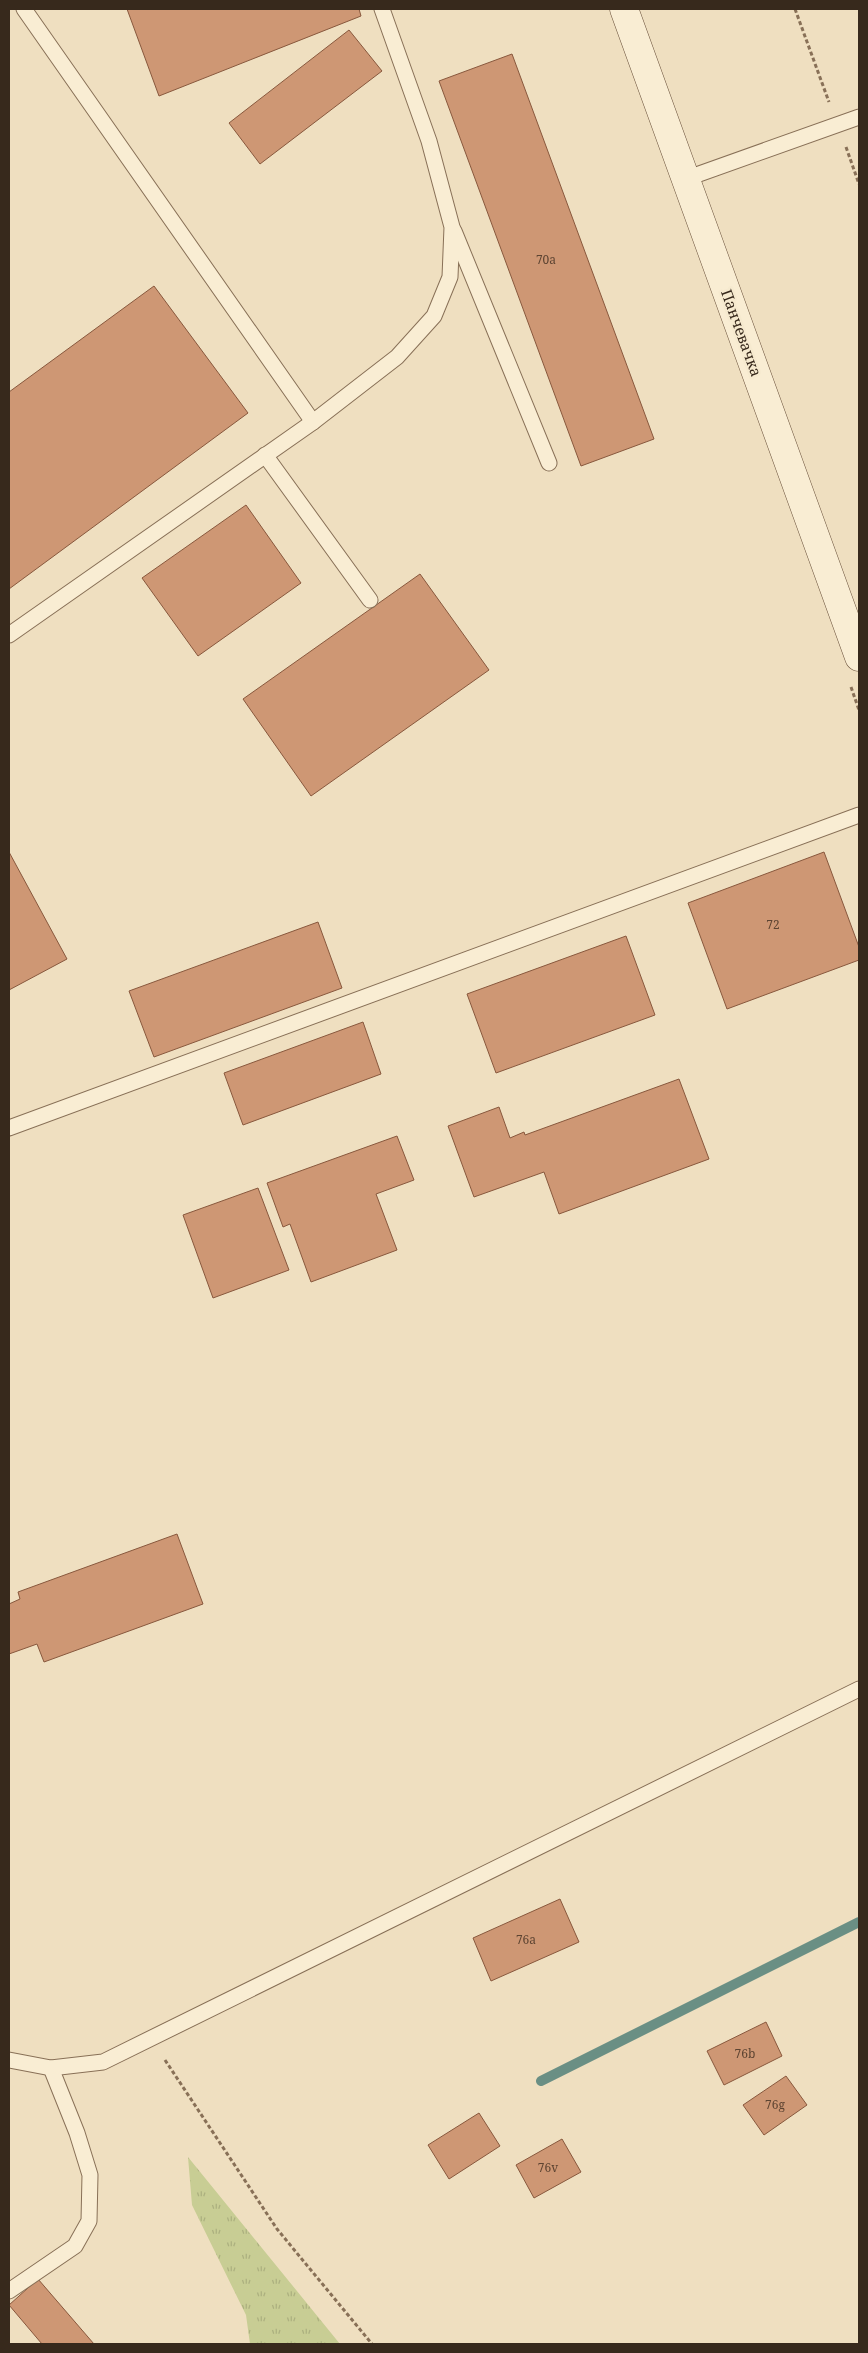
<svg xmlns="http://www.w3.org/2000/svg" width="868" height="2353" font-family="'Noto Serif',serif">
<defs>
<pattern id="grass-tufts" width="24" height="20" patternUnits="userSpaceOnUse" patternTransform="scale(1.25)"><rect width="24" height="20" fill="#c8cd94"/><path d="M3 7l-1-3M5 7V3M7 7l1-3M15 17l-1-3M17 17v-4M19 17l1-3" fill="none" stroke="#acb07f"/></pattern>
</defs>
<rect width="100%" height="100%" fill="#efdfc0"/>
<polygon fill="url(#grass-tufts)" points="188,2157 340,2344 250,2344 246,2315 192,2205"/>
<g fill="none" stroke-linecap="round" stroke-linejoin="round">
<polyline stroke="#6a8f84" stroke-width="10" points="541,2081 859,1922"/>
</g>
<g fill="#ce9774" stroke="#88583d">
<polygon points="127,9 359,9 361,16 159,96"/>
<polygon points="349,30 382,71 260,164 229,123"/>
<polygon points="512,54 654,439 581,466 439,81"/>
<polygon points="154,286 248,413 9,589 9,392"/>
<polygon points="246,505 301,583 198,656 142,578"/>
<polygon points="420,574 489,670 311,796 243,699"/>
<polygon points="9,852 67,959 9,990"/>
<polygon points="824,852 859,947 859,960 727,1009 688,903"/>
<polygon points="318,922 342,988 154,1057 129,991"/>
<polygon points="626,936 655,1015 496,1073 467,994"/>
<polygon points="363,1022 381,1074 243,1125 224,1073"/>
<polygon points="679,1079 709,1159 559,1214 544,1172 474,1197 448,1126 499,1107 510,1138 524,1132 525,1135"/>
<polygon points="397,1136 414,1180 376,1194 397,1250 311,1282 290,1224 283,1227 267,1183"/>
<polygon points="258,1188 289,1270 213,1298 183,1215"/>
<polygon points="177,1534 203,1604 44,1662 37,1644 9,1654 9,1604 20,1599 18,1592"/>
<polygon points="560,1899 579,1942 491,1981 473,1938"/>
<polygon points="766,2022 782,2056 724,2085 707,2051"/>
<polygon points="786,2076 807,2105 764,2135 743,2105"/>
<polygon points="479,2113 500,2146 449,2179 428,2145"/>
<polygon points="562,2139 581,2172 534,2198 516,2165"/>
<polygon points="38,2279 94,2344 42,2344 9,2305"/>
</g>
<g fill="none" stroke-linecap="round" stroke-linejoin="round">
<defs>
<g id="lane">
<polyline points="24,9 313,422"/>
<polyline points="685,179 859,117"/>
<polyline points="454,231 549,463"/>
<polyline points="265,455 370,600"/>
<polyline points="9,635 313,422 397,357 434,316 450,277 452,227 429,141 382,9"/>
<polyline points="9,1128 859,815"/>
<polyline points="9,2060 51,2068 103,2062 859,1689"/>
<polyline points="9,2291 75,2246 89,2221 90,2175 77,2133 51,2068"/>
</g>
<polyline id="secondary" points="624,9 859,657"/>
</defs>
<use href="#lane" stroke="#887057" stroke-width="17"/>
<use href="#secondary" stroke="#6a513b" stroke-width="29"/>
<g stroke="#887057" stroke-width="3" stroke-dasharray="4 2.5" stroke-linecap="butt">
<polyline points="795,9 829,102"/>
<polyline points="846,147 859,184"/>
<polyline points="851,687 859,710"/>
<polyline points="165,2060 277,2229 372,2344"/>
</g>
<use href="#lane" stroke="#f9edd3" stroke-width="15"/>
<use href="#secondary" stroke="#f9edd3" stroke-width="28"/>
</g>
<g text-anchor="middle" stroke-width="5" stroke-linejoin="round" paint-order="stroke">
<g font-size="12" fill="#5d4432">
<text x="546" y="264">70a</text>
<text x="773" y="929">72</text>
<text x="526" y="1944">76a</text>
<text x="745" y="2058">76b</text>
<text x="775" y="2109">76g</text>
<text x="548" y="2172">76v</text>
</g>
<g font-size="15" fill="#37291c" stroke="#f6eacf">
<text transform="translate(741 333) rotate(70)" y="5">Панчевачка</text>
</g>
</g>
<rect width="868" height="2353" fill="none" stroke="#37291c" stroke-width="20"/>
</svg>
